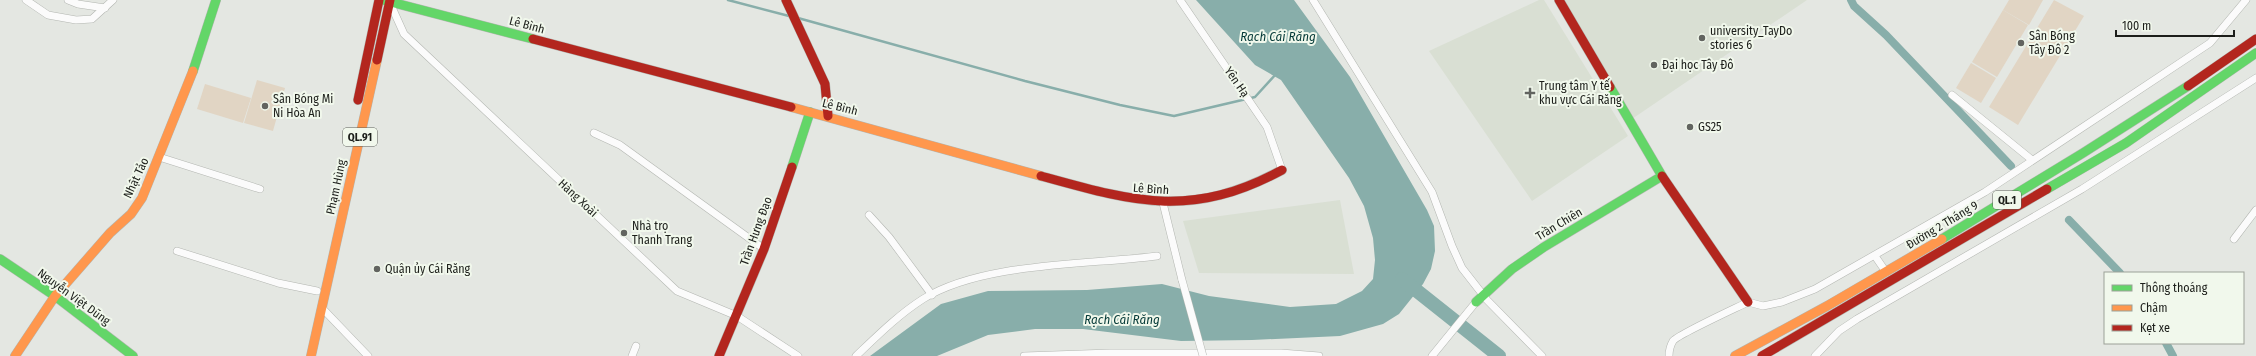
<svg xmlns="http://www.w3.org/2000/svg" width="2256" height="356" font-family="'Fira Sans Condensed',sans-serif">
<rect width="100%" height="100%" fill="#e4e7e2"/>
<g fill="#d9dfd3">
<polygon points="1539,0 1544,0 1628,136 1532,201 1429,51"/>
<polygon points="1559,0 1807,0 1629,121"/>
<polygon points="1340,200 1354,274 1199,273 1183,221"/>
</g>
<g fill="#e1d5c4">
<polygon points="2009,0 2043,0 2029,25 2003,10"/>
<polygon points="2054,0 2084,16 2018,125 1989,107"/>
<polygon points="2003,10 2028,25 1997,77 1972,62"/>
<polygon points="1971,63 1996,78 1981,103 1956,88"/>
<polygon points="257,80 285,88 273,131 244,123"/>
<polygon points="205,84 251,98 243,123 197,109"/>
</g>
<polygon fill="#88aeaa" points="1196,0 1294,0 1350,77 1427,210 1434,226 1435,251 1431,269 1423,284 1399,314 1383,324 1340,336 1252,340 1181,341 1083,329 1035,329 988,335 937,356 870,356 941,304 988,291 1087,290 1162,284 1209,296 1290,307 1336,304 1362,291 1373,279 1375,260 1373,238 1364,206 1349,178 1281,80 1255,65"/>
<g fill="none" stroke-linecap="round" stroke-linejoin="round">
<g stroke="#88aeaa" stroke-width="2.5">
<polyline points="728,0 789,16"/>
<polyline points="798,18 1025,81 1120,105 1174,116 1255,97 1276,74"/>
</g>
<g stroke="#88aeaa" stroke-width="8">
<polyline points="1851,0 1854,6 1886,35 2011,166"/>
<polyline points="2069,220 2120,273"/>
<polyline points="2166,343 2173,356"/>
</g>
<polyline stroke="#88aeaa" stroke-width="14" points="1402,279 1499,356"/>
<defs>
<g id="street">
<polyline points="26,0 48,15 76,20 92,19 113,0"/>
<polyline points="68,0 78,4 105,8"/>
<polyline points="1180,0 1267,127 1282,170"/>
<polyline points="1313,0 1432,192 1452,246 1462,268 1487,300 1542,356"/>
<polyline points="390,3 404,34 677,291 737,316 798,356"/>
<polyline points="1952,95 2032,160"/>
<polyline points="594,133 620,145 764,249"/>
<polyline points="159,157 260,189"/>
<polyline points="1163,203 1182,280"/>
<polyline points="869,215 889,237 932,295"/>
<polyline points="2234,239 2256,210"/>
<polyline points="177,251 278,283 317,291"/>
<polyline points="1875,256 1886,272"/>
<polyline points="322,308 368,356"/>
<polyline points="632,356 636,346"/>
<path d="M 856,356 C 877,336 898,315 923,299 C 982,262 1088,265 1157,256"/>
<polyline points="1024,356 1110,353 1281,353 1319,356"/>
<polyline points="1432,356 1476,302"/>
<path d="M 1669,356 C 1669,350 1670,346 1673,341 C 1677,335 1736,308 1748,302 L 1763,306 L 1782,302 L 1815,289 L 1985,192 L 2210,43 L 2246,0"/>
<polyline points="1815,356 1839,331 1857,319 2082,189 2256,78"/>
</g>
<g id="fast">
<polyline points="383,0 533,39"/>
<polyline points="193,71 216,0"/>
<polyline points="792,167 810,112"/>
<polyline points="2047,189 2126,143 2256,53"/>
<polyline points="1942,239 2083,153 2188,86"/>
<polyline points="0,259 55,296 133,356"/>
<polyline points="1476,302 1512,269 1544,247 1662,176 1610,87"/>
</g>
<g id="slow">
<polyline points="791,107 1041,176"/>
<polyline points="15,356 55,296 110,233 131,214 142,198 193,71"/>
<polyline points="311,356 377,60"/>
<polyline points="1735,356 1827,306 1942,239"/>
</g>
<g id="jam">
<polyline points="786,0 825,84 828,116"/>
<polyline points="1559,0 1610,87"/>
<polyline points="533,39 791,107"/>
<polyline points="377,60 390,0"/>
<polyline points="2188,86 2256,39"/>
<polyline points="358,100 379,0"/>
<path d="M 1041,176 C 1135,202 1191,219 1282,170"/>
<polyline points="1662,176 1748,302"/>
<polyline points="719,356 764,249 792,167"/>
<polyline points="1762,356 2047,189"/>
</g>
</defs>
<use href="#street" stroke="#b3b6b1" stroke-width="8"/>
<use href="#fast" stroke="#b3b6b1" stroke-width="10"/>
<use href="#slow" stroke="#b3b6b1" stroke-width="10"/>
<use href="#jam" stroke="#b3b6b1" stroke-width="10"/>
<use href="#street" stroke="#fbfbfb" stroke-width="7"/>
<use href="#fast" stroke="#63d668" stroke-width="9"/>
<use href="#slow" stroke="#ff974d" stroke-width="9"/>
<use href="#jam" stroke="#b3261e" stroke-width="9"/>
<defs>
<polyline id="street-bridge" points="1182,280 1203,356"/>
</defs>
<use href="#street-bridge" stroke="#b3b6b1" stroke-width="8" stroke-linecap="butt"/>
<use href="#street-bridge" stroke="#fbfbfb" stroke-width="7"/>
</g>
<g fill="#626460" stroke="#f1f8ec" stroke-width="1.5">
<circle cx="1702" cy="38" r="4"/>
<circle cx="2021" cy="43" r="4"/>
<circle cx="1654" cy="65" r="4"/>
<path d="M1528 87h4v4h4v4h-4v4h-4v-4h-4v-4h4z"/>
<circle cx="265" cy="106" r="4"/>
<circle cx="1690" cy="127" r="4"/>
<circle cx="624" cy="233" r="4"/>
<circle cx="377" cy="269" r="4"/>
</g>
<g text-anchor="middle" stroke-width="4" stroke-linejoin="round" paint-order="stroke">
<g fill="#f1f8ec" stroke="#5c5f59" stroke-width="1">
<rect x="343" y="128" width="34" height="18" rx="3"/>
<rect x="1993" y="191" width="28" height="18" rx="3"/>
</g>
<g font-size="11" font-weight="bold" fill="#1c1e1a">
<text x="360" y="141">QL.91</text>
<text x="2007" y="204">QL.1</text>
</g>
<g font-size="12" fill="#1c1e1a" stroke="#f1f8ec">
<text transform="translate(527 25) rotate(15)" y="4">Lê Bình</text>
<text transform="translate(1237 82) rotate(55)" y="4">Yên Hạ</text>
<text transform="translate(840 107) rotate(14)" y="4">Lê Bình</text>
<text transform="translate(136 178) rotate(-65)" y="4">Nhật Tảo</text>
<text transform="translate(336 187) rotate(-78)" y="4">Phạm Hùng</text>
<text transform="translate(1151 189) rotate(4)" y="4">Lê Bình</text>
<text transform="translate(578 198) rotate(43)" y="4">Hàng Xoài</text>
<text transform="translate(1559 224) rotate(-31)" y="4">Trần Chiên</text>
<text transform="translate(1942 225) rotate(-31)" y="4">Đường 2 Tháng 9</text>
<text transform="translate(756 231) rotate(-70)" y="4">Trần Hưng Đạo</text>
<text transform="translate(74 297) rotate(36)" y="4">Nguyễn Việt Dũng</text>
</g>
<g font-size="12" fill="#1c1e1a" stroke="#f1f8ec" text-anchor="start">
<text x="1710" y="35">university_TayDo<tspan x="1710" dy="14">stories 6</tspan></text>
<text x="2029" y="40">Sân Bóng<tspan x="2029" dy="14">Tây Đô 2</tspan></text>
<text x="1662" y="69">Đại học Tây Đô</text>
<text x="1539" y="90">Trung tâm Y tế<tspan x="1539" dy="14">khu vực Cái Răng</tspan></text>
<text x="273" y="103">Sân Bóng Mi<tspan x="273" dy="14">Ni Hòa An</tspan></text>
<text x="1698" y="131">GS25</text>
<text x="632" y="230">Nhà trọ<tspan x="632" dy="14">Thanh Trang</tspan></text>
<text x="385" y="273">Quận ủy Cái Răng</text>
</g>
<g font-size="13" font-style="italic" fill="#043937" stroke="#f1f8ec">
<text x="1278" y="41">Rạch Cái Răng</text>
<text x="1122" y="324">Rạch Cái Răng</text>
</g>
</g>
<rect x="2104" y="272" width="140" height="72" fill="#f1f8ec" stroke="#9ca198"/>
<rect x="2112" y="285" width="20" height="6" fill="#63d668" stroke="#9ca198"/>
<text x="2140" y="292" font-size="12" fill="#1c1e1a">Thông thoáng</text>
<rect x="2112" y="305" width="20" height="6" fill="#ff974d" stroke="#9ca198"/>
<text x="2140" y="312" font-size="12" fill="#1c1e1a">Chậm</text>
<rect x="2112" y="325" width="20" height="6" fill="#b3261e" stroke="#9ca198"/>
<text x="2140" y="332" font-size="12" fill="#1c1e1a">Kẹt xe</text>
<path d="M2116 30v6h118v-6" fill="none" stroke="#1c1e1a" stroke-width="2"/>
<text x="2122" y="30" font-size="12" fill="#1c1e1a" stroke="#f1f8ec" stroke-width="3" paint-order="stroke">100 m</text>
</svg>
